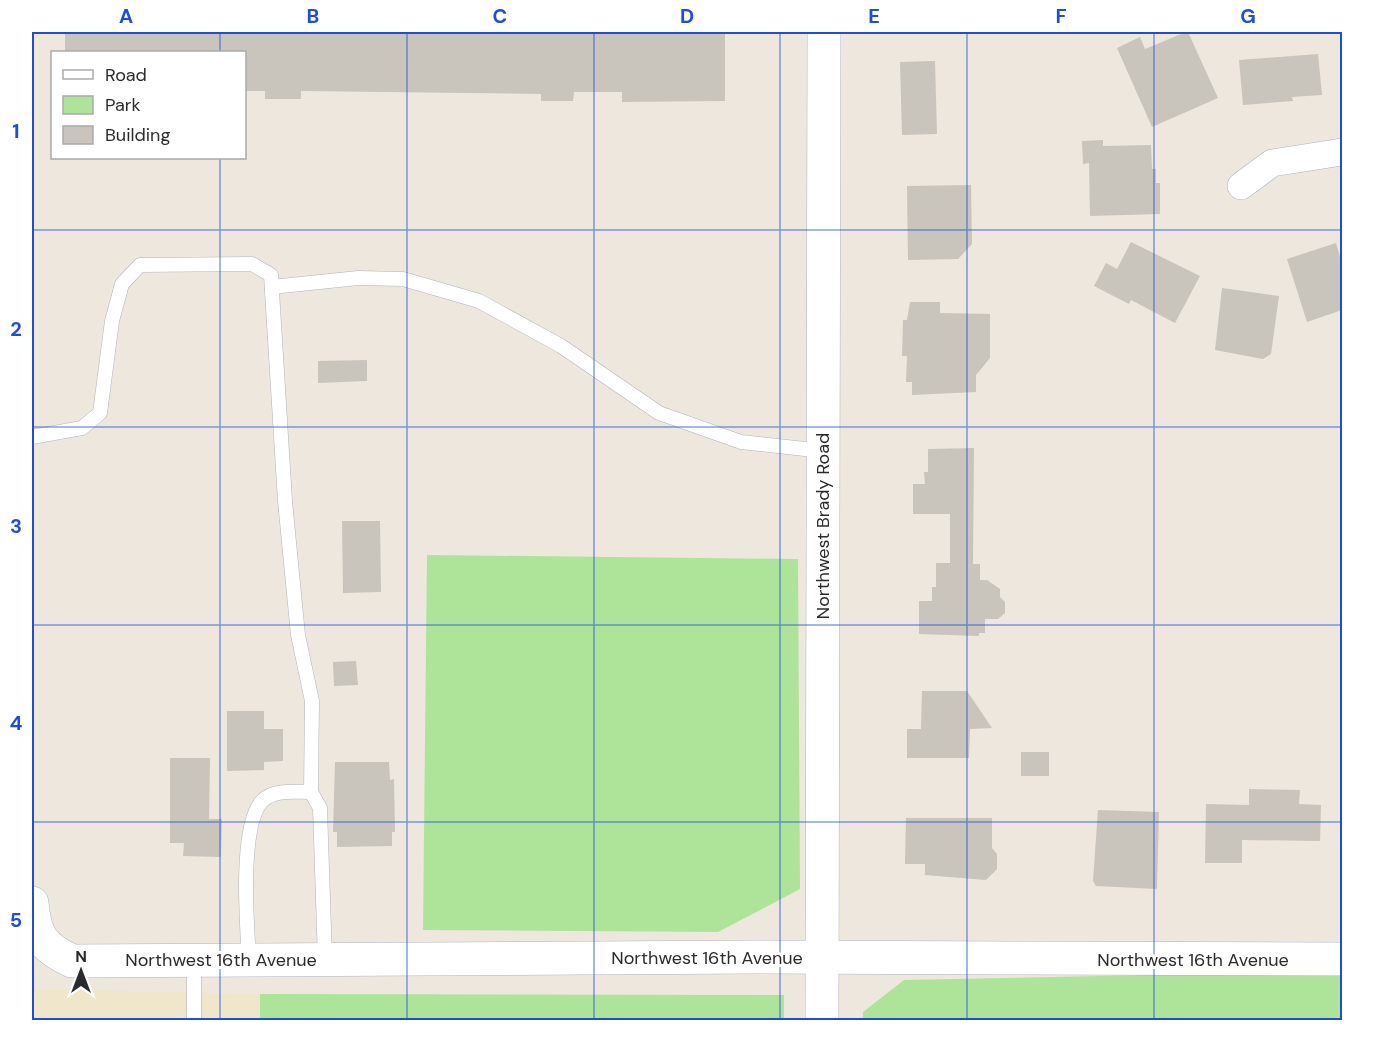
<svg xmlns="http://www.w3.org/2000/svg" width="1374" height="1052" font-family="'DM Sans',sans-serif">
<rect width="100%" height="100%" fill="#ede7dd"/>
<polygon fill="#efe6cc" points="32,989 260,994 260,1020 32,1020"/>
<g fill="#aee499">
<polygon points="427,555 798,559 800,889 718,932 423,930"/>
<polygon points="1342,971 1342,1020 863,1020 863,1012 904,980"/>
<polygon points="260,994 784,995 784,1020 260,1020"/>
</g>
<g fill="#c9c5bc">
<polygon points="65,32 725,32 725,101 622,102 622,92 574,92 573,101 541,101 541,94 301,91 301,99 265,99 265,91 244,91 244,52 65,52"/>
<polygon points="1186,32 1188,32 1218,98 1152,127 1117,48 1140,37 1145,49"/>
<polygon points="1318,54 1322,95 1292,97 1293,101 1243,105 1239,60"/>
<polygon points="935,61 937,134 902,135 900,62"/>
<polygon points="1103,140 1103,146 1151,145 1152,169 1156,169 1156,183 1160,183 1160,214 1090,216 1089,163 1083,164 1082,141"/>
<polygon points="971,185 972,244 958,259 908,260 907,186"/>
<polygon points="1131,242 1200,276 1175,323 1131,300 1129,304 1094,286 1106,263 1117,269"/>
<polygon points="1336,243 1342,264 1342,310 1307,322 1287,259"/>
<polygon points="1222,288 1279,296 1271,354 1263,359 1215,350"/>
<polygon points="910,302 940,302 940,313 990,314 990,358 976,375 976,392 912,395 912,382 906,382 907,356 902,356 903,320 907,320"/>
<polygon points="367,360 367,381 318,383 318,361"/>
<polygon points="974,448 973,564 980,564 980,580 987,580 1000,589 1000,597 1005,602 1005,613 998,619 985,619 985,633 979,633 979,636 919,634 919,601 932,601 932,587 936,587 936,563 950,563 950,514 913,514 913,484 925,484 924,472 928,472 928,449"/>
<polygon points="342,521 380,521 381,592 343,593"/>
<polygon points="356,661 358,685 334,686 333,662"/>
<polygon points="922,691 967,691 992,728 970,729 969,758 907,758 907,729 921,729"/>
<polygon points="227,711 264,711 264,729 283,729 283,761 264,762 264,770 227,771"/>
<rect x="1021" y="752" width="28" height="24"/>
<polygon points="170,758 210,758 209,819 222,819 221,857 183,856 184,843 170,843"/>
<polygon points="335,762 389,762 390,780 394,779 395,832 392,832 392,846 337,847 337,832 333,832"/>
<polygon points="1249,789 1300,790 1299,804 1321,805 1320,841 1242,840 1242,863 1205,863 1206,804 1249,805"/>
<polygon points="1098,810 1159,812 1157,889 1096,886 1093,881"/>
<polygon points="906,818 992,818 992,848 997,854 997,869 986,880 925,875 925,864 905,864"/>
</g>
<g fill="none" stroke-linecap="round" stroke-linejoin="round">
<defs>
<g id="service">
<polyline points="272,287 358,278 403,279 479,301 561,346 659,413 741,442 823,451"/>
<polyline points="32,437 82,428 100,413 112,321 122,284 140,265 252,264 271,275 285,501 298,635 312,701 311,792"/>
<polyline points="194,960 194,1020"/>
<path d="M 249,960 C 247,926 239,826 262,801 C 274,789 295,792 311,792 L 320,808 L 325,960"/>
</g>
<polyline id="minor" points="1241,186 1272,163 1342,152"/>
<path id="tertiary" d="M 32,903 C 35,936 42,947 72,961 L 756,957 L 1342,959"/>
<polyline id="secondary" points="822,1020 824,32"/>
</defs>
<use href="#service" stroke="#b1b3bf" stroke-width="15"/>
<use href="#minor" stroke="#b1b3bf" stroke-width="28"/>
<use href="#tertiary" stroke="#b1b3bf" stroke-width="34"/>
<use href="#secondary" stroke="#b1b3bf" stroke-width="34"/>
<use href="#service" stroke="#fff" stroke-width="14"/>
<use href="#minor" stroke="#fff" stroke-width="27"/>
<use href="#tertiary" stroke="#fff" stroke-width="33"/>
<use href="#secondary" stroke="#fff" stroke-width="33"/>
</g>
<path fill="none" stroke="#1d4ed8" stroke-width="1.5" stroke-opacity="0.55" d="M 220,32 L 220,52M 407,32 L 407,1020M 594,32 L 594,1020M 780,32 L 780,1020M 967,32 L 967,1020M 1154,32 L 1154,1020M 220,158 L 220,1020M 32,230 L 1342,230M 32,427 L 1342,427M 32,625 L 1342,625M 32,822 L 1342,822"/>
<g text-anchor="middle" stroke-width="6" stroke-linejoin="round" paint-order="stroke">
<g font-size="18" fill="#2b2b2b" stroke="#fff">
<text transform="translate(823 526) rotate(-90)" y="6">Northwest Brady Road</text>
<text x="707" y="964">Northwest 16th Avenue</text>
<text x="221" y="966">Northwest 16th Avenue</text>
<text x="1193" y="966">Northwest 16th Avenue</text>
</g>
</g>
<rect width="1374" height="1052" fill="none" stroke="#ffffff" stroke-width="66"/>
<rect x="51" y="51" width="195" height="108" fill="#ffffff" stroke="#aaaaaa" stroke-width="1.5"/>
<rect x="63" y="70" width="30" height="9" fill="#ffffff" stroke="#aaaaaa" stroke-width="1.5"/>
<text x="105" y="81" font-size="18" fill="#2b2b2b">Road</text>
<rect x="63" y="96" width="30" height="18" fill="#aee499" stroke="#aaaaaa" stroke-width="1.5"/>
<text x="105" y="111" font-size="18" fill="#2b2b2b">Park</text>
<rect x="63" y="126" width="30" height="18" fill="#c9c5bc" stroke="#aaaaaa" stroke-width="1.5"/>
<text x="105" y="141" font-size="18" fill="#2b2b2b">Building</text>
<g transform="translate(81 971)" stroke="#ffffff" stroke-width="4.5" paint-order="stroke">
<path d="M0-4.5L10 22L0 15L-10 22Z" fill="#2b2b2b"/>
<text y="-9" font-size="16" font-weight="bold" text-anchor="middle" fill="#2b2b2b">N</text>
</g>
<rect x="33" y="33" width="1308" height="986" fill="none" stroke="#1d4ed8" stroke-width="2"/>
<g font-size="20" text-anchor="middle" font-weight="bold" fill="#1d4ed8">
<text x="126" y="23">A</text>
<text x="313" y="23">B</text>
<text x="500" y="23">C</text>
<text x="687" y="23">D</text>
<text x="874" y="23">E</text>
<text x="1061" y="23">F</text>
<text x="1248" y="23">G</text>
<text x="16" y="138">1</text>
<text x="16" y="336">2</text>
<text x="16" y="533">3</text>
<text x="16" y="730">4</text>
<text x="16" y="927">5</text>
</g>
</svg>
